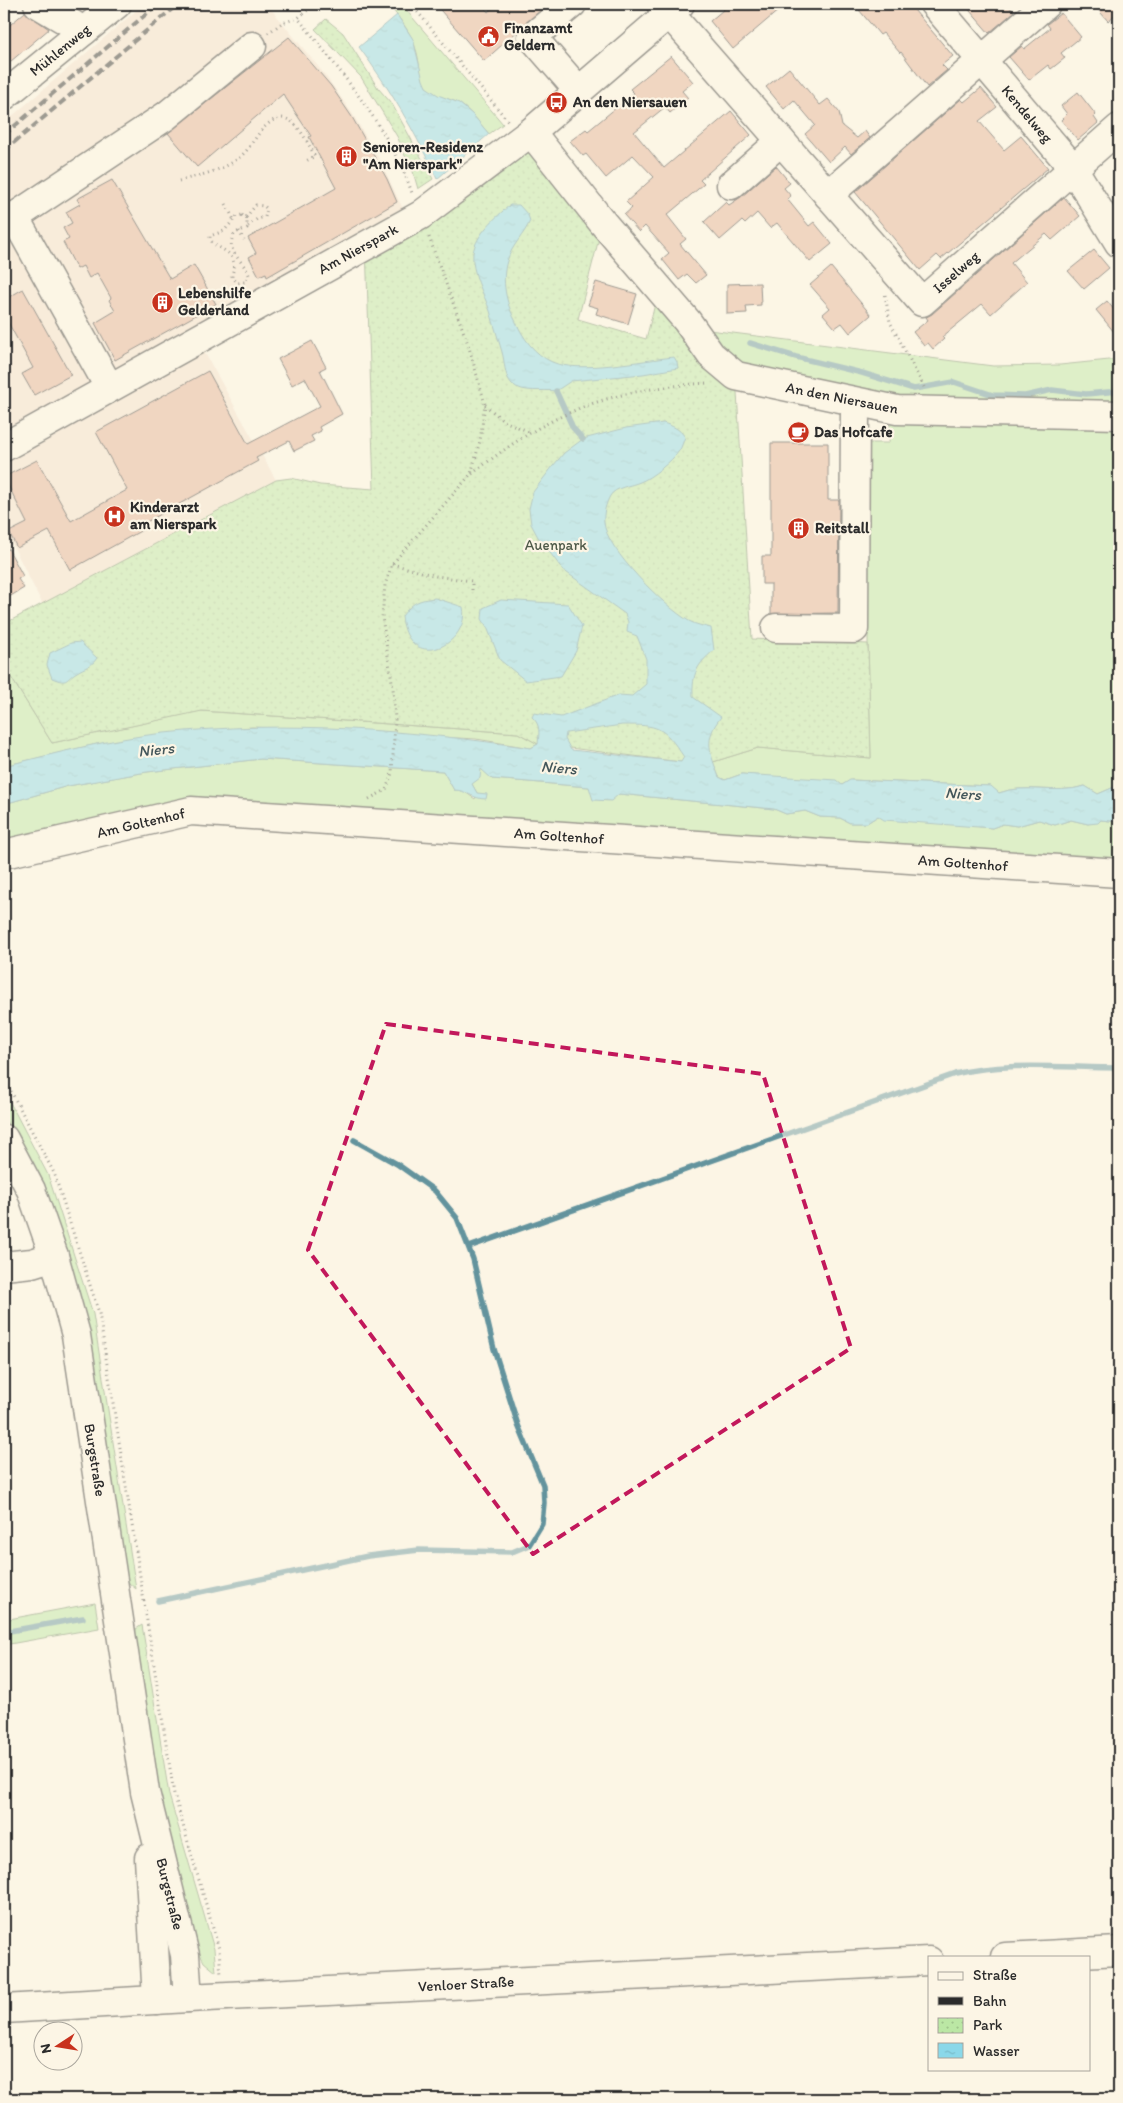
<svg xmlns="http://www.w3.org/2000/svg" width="1123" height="2103" font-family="Itim,sans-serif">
<defs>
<pattern id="park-dots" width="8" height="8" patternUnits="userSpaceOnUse" patternTransform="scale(1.25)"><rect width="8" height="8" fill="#bbe7a4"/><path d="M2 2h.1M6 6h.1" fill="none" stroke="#a1c68d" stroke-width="1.8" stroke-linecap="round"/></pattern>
<pattern id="water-ripples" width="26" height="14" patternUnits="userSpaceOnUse" patternTransform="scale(1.25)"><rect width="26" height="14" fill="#8ad8e9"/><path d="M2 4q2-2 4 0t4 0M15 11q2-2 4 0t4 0" fill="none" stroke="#77bac8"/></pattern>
</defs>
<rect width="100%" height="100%" fill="#fcf5e5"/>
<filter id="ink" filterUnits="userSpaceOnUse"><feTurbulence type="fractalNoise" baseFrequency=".02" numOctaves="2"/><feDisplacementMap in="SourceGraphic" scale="10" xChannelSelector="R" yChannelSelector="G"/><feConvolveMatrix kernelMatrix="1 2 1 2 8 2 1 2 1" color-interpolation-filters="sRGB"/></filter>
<g filter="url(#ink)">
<polygon fill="#f4e0cd" points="144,4 267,4 325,75 352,113 382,164 409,222 197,339 276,480 43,605 4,528 4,123"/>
<g fill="#bbe7a4" stroke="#738968">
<path d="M 388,4 L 401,4 L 503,124 L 489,134 C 480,124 472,112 460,104 C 449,97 434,98 426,87 C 419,77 420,64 417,53 C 412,33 400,19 388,4 Z"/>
<polygon points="709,330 993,366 1060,365 1119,359 1119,411 897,410 736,376"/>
<path d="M 890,420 L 1119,420 L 1119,785 L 1098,794 L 1085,786 C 1055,795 1024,783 999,793 L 990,786 L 851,780 L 842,785 L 742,774 L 725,780 L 719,777 L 713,762 L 758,748 L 871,758 L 868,644 L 869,443 L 889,443 Z"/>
<polygon points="4,666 52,743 200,711 518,733 538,744 531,748 476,739 252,727 164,734 97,744 4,766"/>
<polygon points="261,759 443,771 454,790 462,790 475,799 477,793 472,784 481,768 492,779 589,787 619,794 774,809 786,814 805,811 820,817 840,818 850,823 867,823 878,816 992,828 1003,824 1017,826 1039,820 1055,825 1071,820 1088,824 1101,820 1119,822 1119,860 189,804 4,847 4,804 68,786 147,772"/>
<polygon points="4,1091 48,1175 93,1314 136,1589 129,1583 124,1573 85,1316 41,1185 4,1117"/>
<polygon points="95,1603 99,1628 4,1645 4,1620"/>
<polygon points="142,1625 169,1795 214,1949 216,1972 204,1962 195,1944 156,1793 134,1642 136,1629"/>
</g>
<g fill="url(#park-dots)" stroke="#738968">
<polygon points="326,19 343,33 378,88 392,104 433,179 418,189 412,168 403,152 398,138 361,77 315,29"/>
<polygon points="531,132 603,223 578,319 646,339 661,281 736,376 752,639 868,644 871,758 758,748 713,762 681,762 538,744 518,733 202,711 52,743 4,666 4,624 276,480 291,478 320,485 374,489 366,245"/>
</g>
<g fill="url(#water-ripples)" stroke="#64939d" fill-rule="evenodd">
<path d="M 397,15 L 413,39 L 423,80 L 426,87 L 438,95 L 459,103 L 473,115 L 489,134 L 437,179 C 415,131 390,89 359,47 Z"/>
<path d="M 510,205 L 519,205 L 528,215 L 530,221 C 524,235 512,245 507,261 C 501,280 506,303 515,320 C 523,338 534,354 552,362 C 579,374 643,360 674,357 L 677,362 L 678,368 L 643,374 L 571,381 L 556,391 C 542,389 524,394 512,384 C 504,376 505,362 502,352 C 498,338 494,325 490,311 C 484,294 471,272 473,253 C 476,234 496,217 510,205 Z"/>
<path d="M 663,423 C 672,426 679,428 685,437 C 683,441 682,447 679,451 C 672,461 651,478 640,482 C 631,486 615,487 610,496 C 606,503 603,514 604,522 C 605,549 666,608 689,621 C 696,625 704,626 711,628 L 714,650 C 697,665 692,673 693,697 L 721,717 C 703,739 710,753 719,777 L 725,780 L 742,774 L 836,780 L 842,785 L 850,780 L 991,786 L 999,793 C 1024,783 1055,795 1085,786 L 1098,794 L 1119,785 L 1119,822 L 1101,820 L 1098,823 L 1088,824 L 1071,820 L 1055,825 L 1039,820 L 1017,826 L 1003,824 L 992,828 L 884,820 L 878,816 L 867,823 L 850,823 L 840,818 L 820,817 L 805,811 L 786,814 L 774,809 L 619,794 L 611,801 L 593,800 L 589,787 L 492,779 L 481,769 L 480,778 L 472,784 L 477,793 L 487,794 L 486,799 C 472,799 467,790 454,790 L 443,771 L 261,759 L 147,772 L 68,786 L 4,804 L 4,766 C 57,753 109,739 164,733 C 286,720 410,730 531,748 L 538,744 C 539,733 541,725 532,717 L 534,713 L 561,717 L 619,695 L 632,696 L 646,684 L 646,659 L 637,636 L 627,632 L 628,622 L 625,614 L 563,570 L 538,537 L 531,524 L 529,509 L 533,492 L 553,466 L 564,453 L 583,439 L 626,428 ZM 622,725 C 659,725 663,726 684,757 L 681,762 L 571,750 L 565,739 L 566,733 Z"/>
<path d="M 435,598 L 463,607 C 471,645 408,675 402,616 C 413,602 418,600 435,598 Z"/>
<polygon points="501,600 568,604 582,626 576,651 561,676 526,681 500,660 487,627 482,619 483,608"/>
<path d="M 80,642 L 97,658 C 91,667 85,667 77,672 C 65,679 69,685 52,678 L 47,665 L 50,653 L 71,643 Z"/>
</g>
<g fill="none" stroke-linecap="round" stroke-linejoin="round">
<g stroke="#64939d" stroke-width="5.5">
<polyline points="750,343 796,357 862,373 914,389 954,382 993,395 1025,396 1052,390 1086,394 1119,391"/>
<polyline points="556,391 573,428 583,439"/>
<path d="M 469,1247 L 955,1074 C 1005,1061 1067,1068 1119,1068"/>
<polyline points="158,1601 368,1556 419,1550 512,1552 529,1545 542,1524 544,1503 543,1485 518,1425 494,1349 473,1259 457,1218 435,1191 397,1164 354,1140"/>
<polyline points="4,1632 83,1618"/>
</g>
</g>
<g fill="#e3af96" stroke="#2b2b2b">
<polygon points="435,4 481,4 488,12 497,4 548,4 484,61"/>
<polygon points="730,4 786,4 733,49 710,21"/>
<polygon points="854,4 909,4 953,56 942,65 947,70 927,87 901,52 900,53 883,33 880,35"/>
<polygon points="964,4 1007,4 1014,12 989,33"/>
<polygon points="1093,4 1119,4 1119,11 1108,21"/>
<polygon points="25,12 49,29 4,67 4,30"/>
<polygon points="1061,13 1081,37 1061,53 1065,58 1051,69 1048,65 1029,80 1009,57 1022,46 1024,49 1050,28 1047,24"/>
<polygon points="289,37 331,86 352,117 387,179 397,202 267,277 266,273 259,276 249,257 256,253 248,238 336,188 309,137 311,136 283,94 197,167 168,133"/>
<polygon points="671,56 693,82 682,91 688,98 670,113 665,107 634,132 664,168 731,111 751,135 700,180 704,184 667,215 686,239 680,244 706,275 696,283 687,274 679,280 662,259 669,253 645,226 639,232 624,215 632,208 626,202 654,177 633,155 606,178 586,154 583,156 570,141 586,129 588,131 634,93 630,89"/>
<polygon points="789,68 820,105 828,99 839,112 842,126 857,138 865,131 870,138 851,154 845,147 829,162 805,134 815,125 794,100 784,109 766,87"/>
<polygon points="981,88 997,107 979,121 1004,150 1021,136 1048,168 941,259 937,255 920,270 855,192 961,99 964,102"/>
<polygon points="1078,92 1096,115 1094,117 1098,123 1078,140 1061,120 1067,114 1061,106"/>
<polygon points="776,166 790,183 784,188 791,196 787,199 809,226 814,222 832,244 810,262 777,223 770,228 757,213 745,224 742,221 720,240 704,222 726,202 729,205 741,197"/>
<polygon points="112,180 170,279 194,265 216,304 115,360 95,323 115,311 109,300 111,298 97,273 89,278 83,266 77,269 63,242 69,239 63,228 72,223 66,212 80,204 77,199"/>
<polygon points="1064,197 1080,216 1052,240 1046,234 1011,263 1027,282 991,314 982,304 942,337 944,339 933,349 928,343 924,346 913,332 928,320 926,317 932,314"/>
<polygon points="1094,250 1109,268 1084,289 1068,271"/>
<polygon points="831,267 871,315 850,333 842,323 835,328 823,314 830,308 810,285"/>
<polygon points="596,282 637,294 628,324 596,314 598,308 588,305"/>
<polygon points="760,283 761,305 746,306 747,313 727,314 727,284"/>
<polygon points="23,289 71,375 34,395 22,374 33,368 4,315 4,300"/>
<polygon points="1107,301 1119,316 1119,338 1096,310"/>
<polygon points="312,341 326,367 320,370 342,414 319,427 321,431 311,436 314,441 294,451 289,441 256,458 258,461 141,525 144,529 70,570 49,531 17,548 9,532 27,523 4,477 37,460 71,521 127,490 96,432 208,371 248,444 320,406 305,378 292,385 278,359"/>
<polygon points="771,443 828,443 828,500 839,500 838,613 771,614 771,584 762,584 762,556 771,556"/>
<polygon points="4,541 23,576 18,579 24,588 4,600"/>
</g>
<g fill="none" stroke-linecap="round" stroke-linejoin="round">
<defs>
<g id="minor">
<polyline points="38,4 84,31"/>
<polyline points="572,4 532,37 579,91"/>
<polyline points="661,4 922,302 1119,128"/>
<polyline points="934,4 1073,168 1119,243"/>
<polyline points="4,96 117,4"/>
<polyline points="531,132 603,223 687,321 711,355 736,376 897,410 1119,415"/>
<polyline points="731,185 781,141"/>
<polyline points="828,195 1046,4"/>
<polyline points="15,218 109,387"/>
<polyline points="4,224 166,116 252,46"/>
<polyline points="4,447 421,215 531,132 680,4"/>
<polyline points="776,628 854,629 855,402"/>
<polyline points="4,854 191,811 1119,873"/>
<polyline points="4,1139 31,1190 54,1256 76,1335 145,1792 185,1955 188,1998"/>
<polyline points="4,1266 32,1263 54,1256"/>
<polyline points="149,1858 157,2000"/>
</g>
<g id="major">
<polyline points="1005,1957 1119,1951"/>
<polyline points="4,2009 188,1998 929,1961"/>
</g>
</defs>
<use href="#minor" stroke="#2b2b2b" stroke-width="31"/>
<use href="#major" stroke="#2b2b2b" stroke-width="31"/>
<g stroke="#2b2b2b" stroke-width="3" stroke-dasharray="1 4" stroke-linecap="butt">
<path d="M 315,4 L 298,18 C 340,71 390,129 412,193"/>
<polyline points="411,4 508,121"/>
<polyline points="268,33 282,23 298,18"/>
<path d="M 179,181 C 200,175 223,171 240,157 C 251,148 256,134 267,125 C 291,103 305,139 315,156 L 306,161"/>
<polyline points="226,204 234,220"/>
<path d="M 242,215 L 247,219 L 247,228 L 235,233 C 223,251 244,260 249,275 L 245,282 L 238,283 L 232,277 C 232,272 234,270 234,265 C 232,248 217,251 210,239 L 210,236 L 224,231 L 237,216 Z"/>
<polyline points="246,217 256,205 264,206 267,209 265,217 257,219 248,226"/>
<polyline points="239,231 244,240"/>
<polyline points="885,295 890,322 924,387"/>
<polyline points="485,405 504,421 530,432"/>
<path d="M 472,474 C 550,412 608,389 708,383"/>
<polyline points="392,564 436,576 472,581 472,590"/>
<polyline points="369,799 386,790 392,773 395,720 393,688 382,617 385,585 392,564 471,474 480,441 485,404 468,344 429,237"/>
<polyline points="4,1078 54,1173 99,1313 174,1794 219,1949 221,1975"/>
</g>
<use href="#minor" stroke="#fcf5e5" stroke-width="28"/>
<use href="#major" stroke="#fcf5e5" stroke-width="28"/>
<g stroke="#2b2b2b" stroke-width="4" stroke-dasharray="8 4" stroke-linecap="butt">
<polyline points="4,135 158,4"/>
<polyline points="4,151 178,4"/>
</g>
</g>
</g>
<path d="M0 0H1123V2103H0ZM 386,1024 L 763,1074 L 851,1348 L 533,1554 L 308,1250 Z" fill="#fcf5e5" fill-opacity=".55" fill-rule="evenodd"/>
<path fill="none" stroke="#c2185b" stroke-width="4" stroke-dasharray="10 6" stroke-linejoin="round" d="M 386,1024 L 763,1074 L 851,1348 L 533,1554 L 308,1250 Z"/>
<defs>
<symbol id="civic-disc" viewBox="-11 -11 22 22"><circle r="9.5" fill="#c8321e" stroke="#fcf5e5"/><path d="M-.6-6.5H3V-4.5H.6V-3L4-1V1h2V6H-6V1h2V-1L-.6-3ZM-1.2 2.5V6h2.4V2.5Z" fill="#fff"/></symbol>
<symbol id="bus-disc" viewBox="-11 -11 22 22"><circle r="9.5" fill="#c8321e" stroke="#fcf5e5"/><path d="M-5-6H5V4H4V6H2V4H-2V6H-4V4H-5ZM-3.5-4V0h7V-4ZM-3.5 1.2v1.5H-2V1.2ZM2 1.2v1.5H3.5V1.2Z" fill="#fff"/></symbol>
<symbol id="building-disc" viewBox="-11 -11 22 22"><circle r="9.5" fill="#c8321e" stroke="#fcf5e5"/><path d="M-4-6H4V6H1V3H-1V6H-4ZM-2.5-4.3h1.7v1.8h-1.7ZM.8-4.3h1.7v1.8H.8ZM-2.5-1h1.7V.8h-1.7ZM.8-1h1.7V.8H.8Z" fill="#fff"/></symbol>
<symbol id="cafe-disc" viewBox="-11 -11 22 22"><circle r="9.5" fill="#c8321e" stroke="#fcf5e5"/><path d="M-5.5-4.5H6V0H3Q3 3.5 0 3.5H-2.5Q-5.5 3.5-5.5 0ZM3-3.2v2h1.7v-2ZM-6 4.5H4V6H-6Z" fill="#fff"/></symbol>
<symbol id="hospital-disc" viewBox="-11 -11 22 22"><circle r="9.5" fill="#c8321e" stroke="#fcf5e5"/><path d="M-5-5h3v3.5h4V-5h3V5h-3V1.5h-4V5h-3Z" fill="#fff"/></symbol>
</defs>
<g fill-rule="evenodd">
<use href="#civic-disc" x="476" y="24" width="25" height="25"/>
<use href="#bus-disc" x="544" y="90" width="25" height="25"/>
<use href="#building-disc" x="334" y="144" width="25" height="25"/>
<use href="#building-disc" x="150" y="290" width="25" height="25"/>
<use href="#cafe-disc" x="786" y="420" width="25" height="25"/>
<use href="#hospital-disc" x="102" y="504" width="25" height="25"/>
<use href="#building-disc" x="786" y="516" width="25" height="25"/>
</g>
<g text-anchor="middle" stroke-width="4.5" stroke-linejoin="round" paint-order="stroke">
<g font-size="15" font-weight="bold" fill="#2b2b2b" stroke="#fcf5e5" text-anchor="start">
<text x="504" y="33">Finanzamt<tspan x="504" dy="17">Geldern</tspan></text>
<text x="573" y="107">An den Niersauen</text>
<text x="363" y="152">Senioren-Residenz<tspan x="363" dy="17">"Am Nierspark"</tspan></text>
<text x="178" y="298">Lebenshilfe<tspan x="178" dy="17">Gelderland</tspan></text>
<text x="814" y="437">Das Hofcafe</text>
<text x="130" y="512">Kinderarzt<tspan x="130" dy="17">am Nierspark</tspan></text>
<text x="815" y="533">Reitstall</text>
</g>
<g font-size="15" fill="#2b2b2b" stroke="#fcf5e5">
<text transform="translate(60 50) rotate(-39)" y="5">Mühlenweg</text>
<text transform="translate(1027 114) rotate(50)" y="5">Kendelweg</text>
<text transform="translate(358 249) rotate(-29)" y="5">Am Nierspark</text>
<text transform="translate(956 272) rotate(-41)" y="5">Isselweg</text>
<text transform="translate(842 398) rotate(11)" y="5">An den Niersauen</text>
<text transform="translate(141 823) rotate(-13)" y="5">Am Goltenhof</text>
<text transform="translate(559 836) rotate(4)" y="5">Am Goltenhof</text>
<text transform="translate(963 863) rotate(4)" y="5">Am Goltenhof</text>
<text transform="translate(95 1460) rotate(81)" y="5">Burgstraße</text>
<text transform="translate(170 1894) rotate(76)" y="5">Burgstraße</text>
<text transform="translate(466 1984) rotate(-3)" y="5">Venloer Straße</text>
</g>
<g font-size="15" fill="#4f5a49" stroke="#fcf5e5">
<text x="556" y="550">Auenpark</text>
</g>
<g font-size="16" font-style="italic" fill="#43565a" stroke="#fcf5e5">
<text transform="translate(156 749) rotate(-6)" y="6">Niers</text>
<text transform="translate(559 767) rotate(5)" y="6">Niers</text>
<text transform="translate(963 793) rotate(4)" y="6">Niers</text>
</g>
</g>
<rect width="1123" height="2103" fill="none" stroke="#fcf5e5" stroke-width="20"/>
<rect x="10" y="10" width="1103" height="2083" fill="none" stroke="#2b2b2b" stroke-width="2" filter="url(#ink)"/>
<rect x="928" y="1956" width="162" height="115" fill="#fcf5e5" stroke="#a8a49b"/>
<rect x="938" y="1972" width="25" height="8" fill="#fcf5e5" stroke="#a8a49b"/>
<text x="973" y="1980" font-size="15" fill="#2b2b2b">Straße</text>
<rect x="938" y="1997" width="25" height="8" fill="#2b2b2b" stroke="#a8a49b"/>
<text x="973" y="2006" font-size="15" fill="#2b2b2b">Bahn</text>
<rect x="938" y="2018" width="25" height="15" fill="url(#park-dots)" stroke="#a8a49b"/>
<text x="973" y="2030" font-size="15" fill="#2b2b2b">Park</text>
<rect x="938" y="2043" width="25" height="15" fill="url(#water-ripples)" stroke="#a8a49b"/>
<text x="973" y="2056" font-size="15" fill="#2b2b2b">Wasser</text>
<g transform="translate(58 2046) rotate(258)"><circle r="24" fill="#fcf5e5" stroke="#a8a49b"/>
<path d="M0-4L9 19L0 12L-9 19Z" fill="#c8321e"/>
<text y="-8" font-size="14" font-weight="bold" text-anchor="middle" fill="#2b2b2b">N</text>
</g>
</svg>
